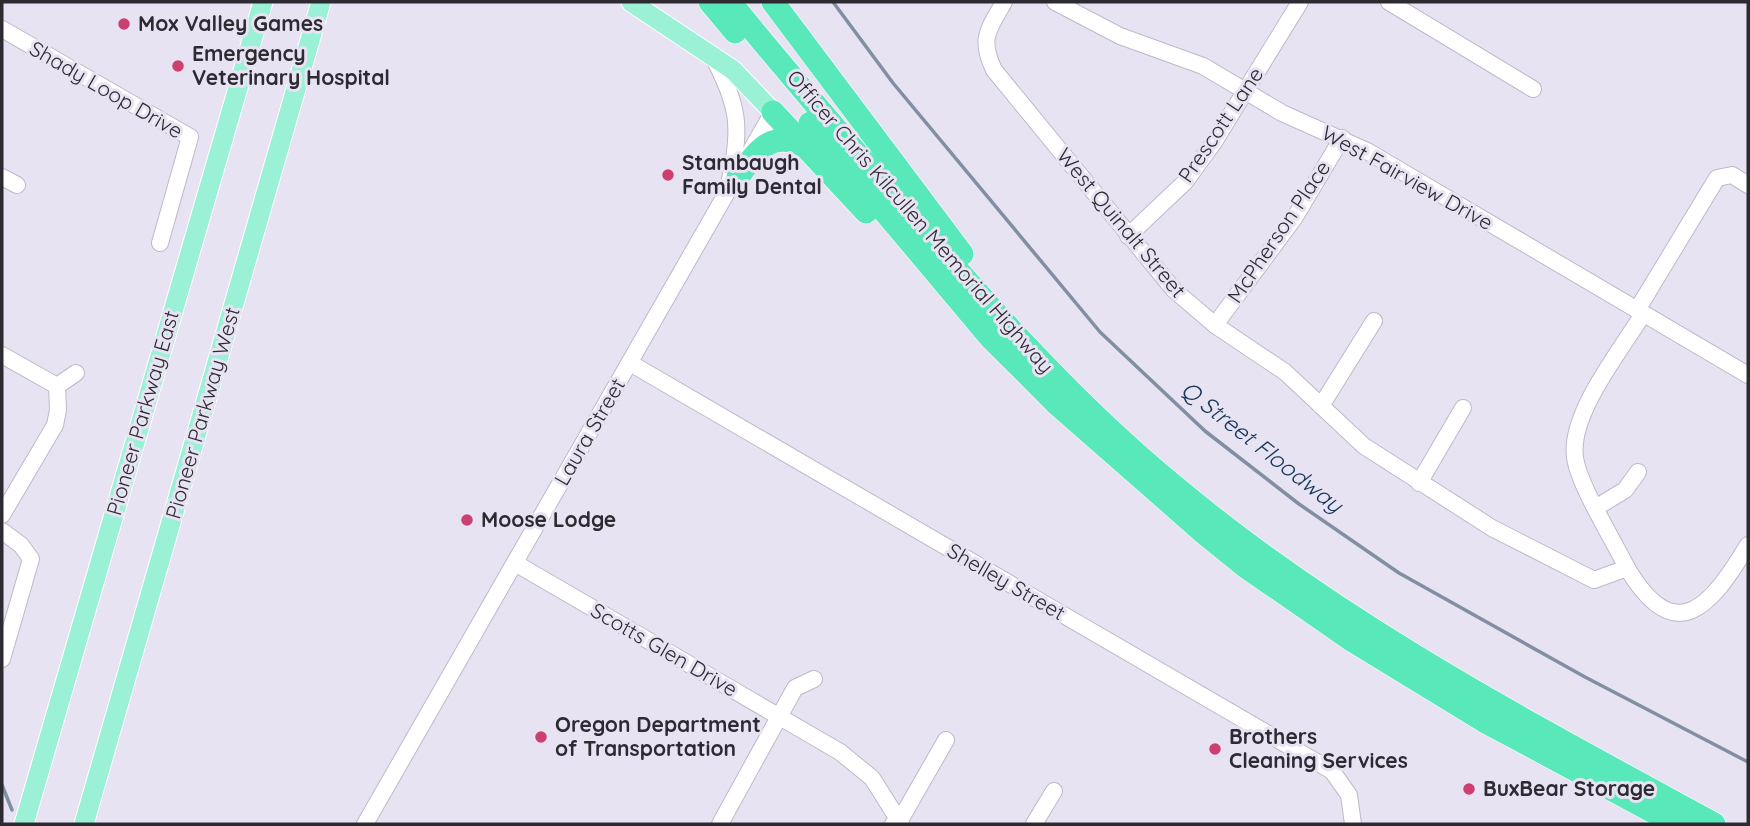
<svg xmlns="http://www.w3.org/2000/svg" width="1750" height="826" font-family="Quicksand,sans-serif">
<rect width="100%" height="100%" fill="#e8e3f3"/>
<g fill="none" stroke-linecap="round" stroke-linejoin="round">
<g stroke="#808fa2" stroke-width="3.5">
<polyline points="833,2 893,83 1100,332 1205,431 1299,504 1399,573 1585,677 1748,762"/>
<polyline points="2,785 12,810"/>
</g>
<defs>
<g id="minor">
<path d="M 1004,2 C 988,30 979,39 994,70 L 1174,290 L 1215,325 L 1285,372 L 1364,446 L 1492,528 L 1594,580 L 1627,568 C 1676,650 1711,606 1748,545"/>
<polyline points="1055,2 1120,36 1203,66 1282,113 1367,151 1748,375"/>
<polyline points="1389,2 1533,89"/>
<polyline points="2,29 190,137 160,243"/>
<path d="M 713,57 C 738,104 742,127 730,179"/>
<polyline points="2,177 17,185"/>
<polyline points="1128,236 1185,182 1214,142 1300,2"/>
<polyline points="1637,310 1717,178 1732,175 1748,185"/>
<polyline points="1215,325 1295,217 1342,138"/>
<polyline points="2,355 57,386 58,410 55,425 2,515"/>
<polyline points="630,363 1332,771 1349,795 1353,824"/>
<polyline points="57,386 76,373"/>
<polyline points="1321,406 1374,321"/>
<polyline points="1419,483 1463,408"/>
<polyline points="1597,507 1625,490 1638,472"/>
<polyline points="2,531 21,545 31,559 2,659"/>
<polyline points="515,563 840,752 872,778 901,824"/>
<path d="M 1627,568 C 1614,541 1578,484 1575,457 C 1569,414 1621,350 1643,314"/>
<polyline points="365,824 773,112"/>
<polyline points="720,824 795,688 814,679"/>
<polyline points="893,824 899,822 946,740"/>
<polyline points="1034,824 1054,791"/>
</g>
<g id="major">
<polyline points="631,2 733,70 773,112"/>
<polyline points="24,824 263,2"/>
<polyline points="84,824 321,2"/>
</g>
<g id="highway">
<polyline points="710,2 735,32"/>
<path d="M 730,2 C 786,71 844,138 902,206 C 987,305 1073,403 1174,486 C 1338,623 1527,722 1714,824"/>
<polyline points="773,2 962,254"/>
<polyline points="773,112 866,212"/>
<polyline points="810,123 990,337 1057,404 1204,533 1246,567 1353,641 1484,721 1676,824"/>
<path d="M 738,177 C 757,152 770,129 804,146"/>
</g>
</defs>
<use href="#minor" stroke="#bdb9c8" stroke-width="18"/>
<use href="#major" stroke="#fff" stroke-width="21"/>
<use href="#highway" stroke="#fff" stroke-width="24"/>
<use href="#minor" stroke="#fff" stroke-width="16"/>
<use href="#major" stroke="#9bf1d5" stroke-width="19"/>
<use href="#highway" stroke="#59e8b9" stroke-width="23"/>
</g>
<g fill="#cc3f6f" stroke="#e8e3f3" stroke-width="2.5">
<circle cx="124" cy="24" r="7"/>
<circle cx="178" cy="66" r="7"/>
<circle cx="668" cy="175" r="7"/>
<circle cx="467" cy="520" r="7"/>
<circle cx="541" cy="737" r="7"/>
<circle cx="1215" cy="749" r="7"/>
<circle cx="1469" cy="789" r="7"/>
</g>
<g text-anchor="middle" stroke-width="6" stroke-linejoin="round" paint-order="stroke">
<g font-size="21" font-weight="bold" fill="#2d2b31" stroke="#e8e3f3" text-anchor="start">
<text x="138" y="31">Mox Valley Games</text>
<text x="192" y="61">Emergency<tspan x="192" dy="24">Veterinary Hospital</tspan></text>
<text x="682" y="170">Stambaugh<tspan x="682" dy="24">Family Dental</tspan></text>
<text x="481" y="527">Moose Lodge</text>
<text x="555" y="732">Oregon Department<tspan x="555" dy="24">of Transportation</tspan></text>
<text x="1229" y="744">Brothers<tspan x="1229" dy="24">Cleaning Services</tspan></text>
<text x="1483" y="796">BuxBear Storage</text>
</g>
<g font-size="21" fill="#2d2b31" stroke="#e8e3f3">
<text transform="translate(106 90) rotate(30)" y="7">Shady Loop Drive</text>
<text transform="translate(1221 125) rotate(-56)" y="7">Prescott Lane</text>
<text transform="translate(1407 178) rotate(29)" y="7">West Fairview Drive</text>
<text transform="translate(920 222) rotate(49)" y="7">Officer Chris Kilcullen Memorial Highway</text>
<text transform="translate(1121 223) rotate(50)" y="7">West Quinalt Street</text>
<text transform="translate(1279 232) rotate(-56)" y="7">McPherson Place</text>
<text transform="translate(143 413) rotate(-74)" y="7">Pioneer Parkway East</text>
<text transform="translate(203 413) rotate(-74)" y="7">Pioneer Parkway West</text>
<text transform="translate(590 432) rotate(-60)" y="7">Laura Street</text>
<text transform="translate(1006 582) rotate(30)" y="7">Shelley Street</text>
<text transform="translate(664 650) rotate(30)" y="7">Scotts Glen Drive</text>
</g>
<g font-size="23" font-style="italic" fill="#143658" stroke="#e8e3f3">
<text transform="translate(1262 447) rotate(38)" y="8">Q Street Floodway</text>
</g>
</g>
<rect width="1750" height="826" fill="none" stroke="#2d2b31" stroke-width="7"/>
</svg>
